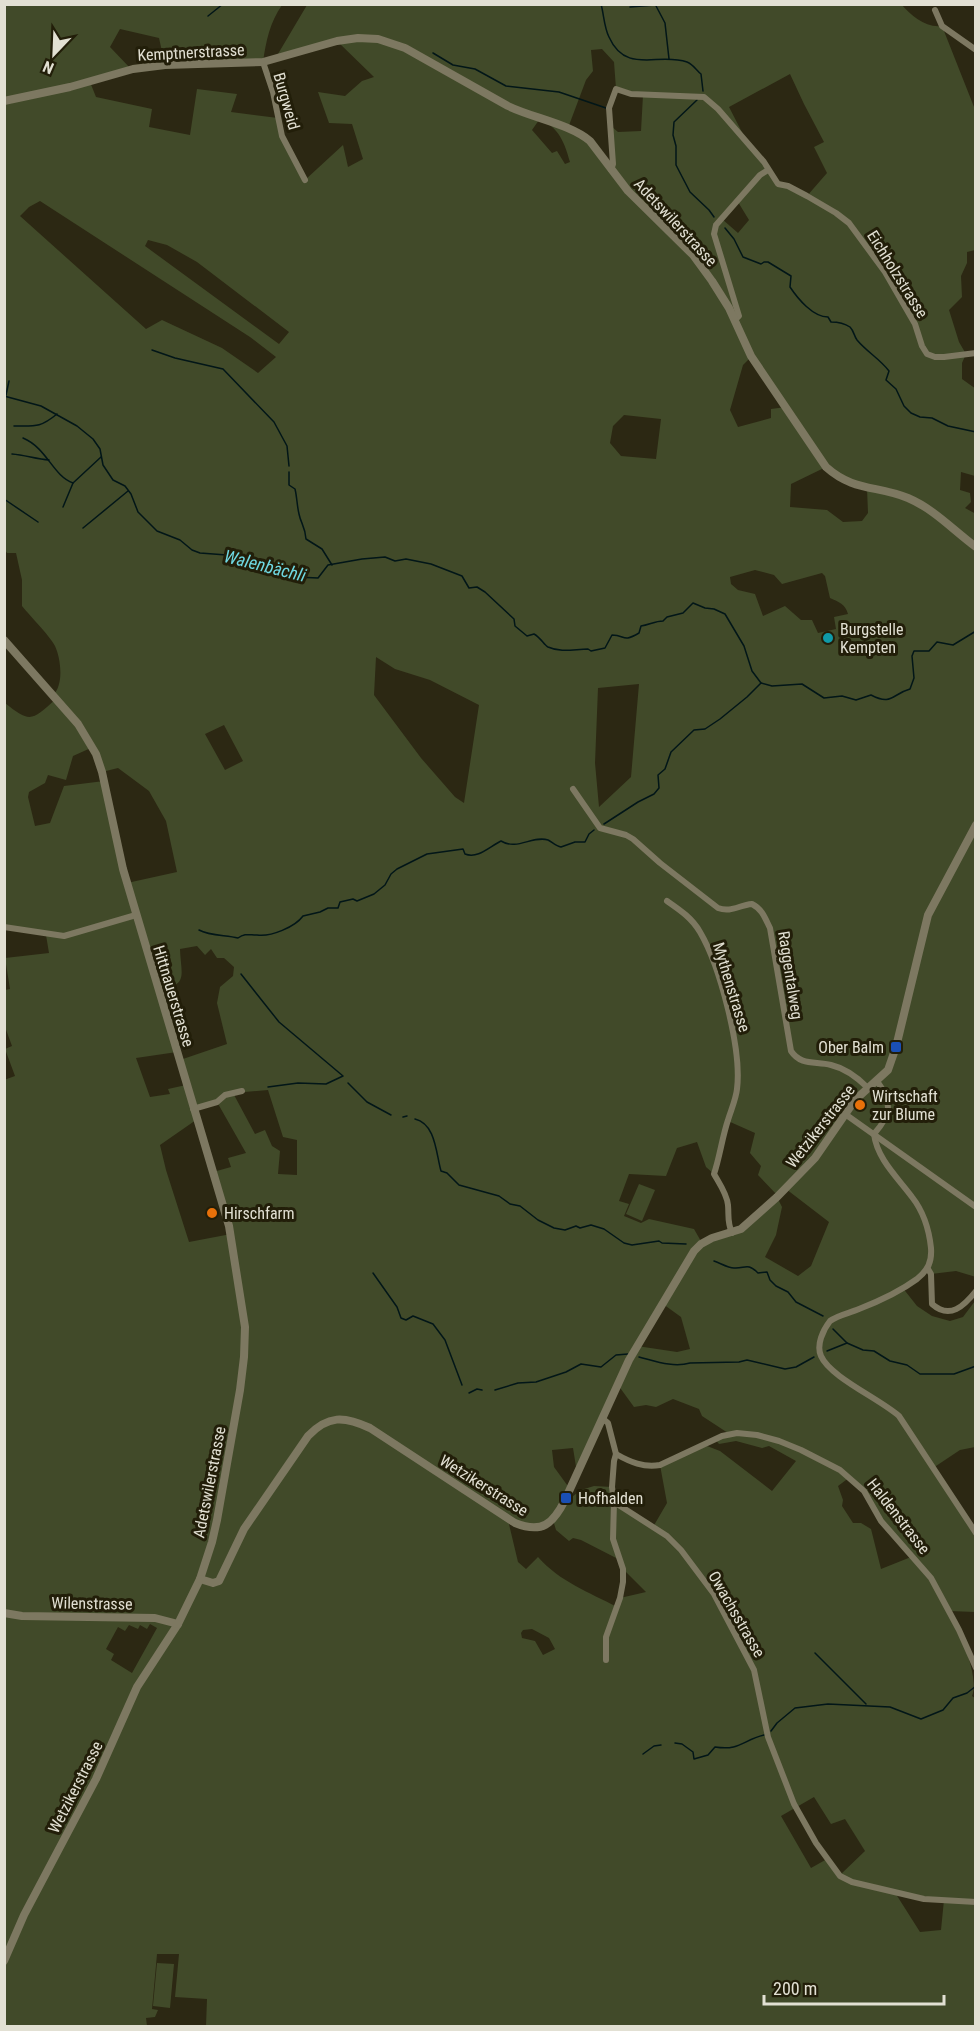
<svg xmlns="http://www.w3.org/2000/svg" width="980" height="2031" font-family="'Roboto Condensed',sans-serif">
<rect width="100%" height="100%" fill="#2c2813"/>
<g fill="#414a29" fill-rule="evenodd">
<path d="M 901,4 C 912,16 925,28 942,26 L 976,112 L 975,250 L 967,252 L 967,263 L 961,276 L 962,297 L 949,310 L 959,342 L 966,354 L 962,363 L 962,379 L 976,389 L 975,476 L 961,472 L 960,490 L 970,493 L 971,502 L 965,508 L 976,514 L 976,1277 L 956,1271 L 931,1274 L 928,1269 L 902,1287 L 917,1306 L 932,1316 L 950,1321 L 963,1317 L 975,1301 L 975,1447 L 960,1450 L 933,1468 L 975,1533 L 975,1612 L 950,1611 C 959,1631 980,1677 972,1696 L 976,1699 L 975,2026 L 206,2026 L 207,1999 L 175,1997 L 179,1954 L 157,1954 L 152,2009 L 158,2010 L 155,2017 L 146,2018 L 147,2026 L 5,2026 L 4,1080 L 15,1076 L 5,1049 L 12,1046 L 5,1027 L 5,990 L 10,989 L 5,958 L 49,953 L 46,935 L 5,927 L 5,703 C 31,724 32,720 56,699 L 53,695 C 64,685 61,659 55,646 C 50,636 30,616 22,606 L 22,580 L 16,553 L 7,553 L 5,550 L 5,5 L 282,5 C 270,22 266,41 263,62 L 165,65 L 159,38 L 120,29 L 110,47 L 131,69 L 90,82 L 96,97 L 152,109 L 149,127 L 190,135 L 197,89 L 237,94 L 231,112 L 278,118 L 283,136 L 305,180 L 343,145 L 348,167 L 363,159 L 352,124 L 329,123 L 318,92 L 345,96 L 362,81 L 374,77 L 337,41 L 275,59 L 307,5 ZM 602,49 L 614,62 L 616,89 L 643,95 L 641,131 L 618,132 L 611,126 L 611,169 L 596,148 L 568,128 L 586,80 L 593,71 L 591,50 ZM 790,74 L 804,104 L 824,142 L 814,147 L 827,173 L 807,196 L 773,178 L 745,138 L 729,107 ZM 539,120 C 559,126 565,144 570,162 L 565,164 L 557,151 L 552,153 L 532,130 ZM 40,201 L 250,337 L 276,357 L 258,373 L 222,348 L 162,320 L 146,329 L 20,216 L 29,207 ZM 738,202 L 749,220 L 738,233 L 722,219 ZM 148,240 L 167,245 L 197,262 L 289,332 L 279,344 L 145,246 ZM 751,357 L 786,407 L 771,409 L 771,418 L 738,427 L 730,410 L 743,365 ZM 624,415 L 661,419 L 656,459 L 621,456 L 610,443 L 613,426 ZM 826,467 L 867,488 L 868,513 L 862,521 L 843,522 L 827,510 L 790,507 L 791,484 ZM 755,570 L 774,575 L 782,584 L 822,573 L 825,576 L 830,598 C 839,602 845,604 848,614 L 834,617 L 836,629 L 818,633 L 812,620 L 801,620 L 785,606 L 763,616 L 755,594 L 738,590 L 731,584 L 730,577 ZM 376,657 L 395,669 L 430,680 L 479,705 L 464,803 L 455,797 L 421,758 L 374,695 ZM 639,684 L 631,777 L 599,807 L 595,763 L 598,688 ZM 224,725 L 243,761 L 225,770 L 205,734 ZM 93,747 L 102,772 L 118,768 L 149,791 L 166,821 L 177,872 L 127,883 L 104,781 L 64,786 L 50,823 L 35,826 L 28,797 L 29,792 L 45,783 L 48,775 L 66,780 L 73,756 ZM 197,946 L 205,955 L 211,949 L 217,958 L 224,958 L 234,967 L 233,976 L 220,987 L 217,1003 L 227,1044 L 180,1060 L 186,1085 L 168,1089 L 170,1094 L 150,1097 L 136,1058 L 177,1052 L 158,990 C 189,985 181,976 180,949 ZM 268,1090 L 283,1137 L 297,1140 L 297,1175 L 278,1174 L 280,1151 L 272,1146 L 265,1130 L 255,1134 L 233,1093 ZM 217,1102 L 246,1153 L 228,1158 L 231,1167 L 213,1172 L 231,1234 L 189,1242 L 166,1170 L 160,1145 L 196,1120 L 194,1109 ZM 728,1121 L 755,1133 L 750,1153 L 761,1166 L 758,1175 L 778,1196 L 786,1189 L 829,1222 L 811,1266 L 798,1276 L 765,1257 L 776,1235 L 782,1207 L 777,1197 L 732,1233 L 702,1243 L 694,1229 L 649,1219 L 641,1223 L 624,1216 L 629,1204 L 619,1201 L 629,1174 L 666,1176 L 677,1148 L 697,1142 L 706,1167 L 714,1174 ZM 663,1304 L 681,1317 L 690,1349 L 677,1352 L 637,1346 ZM 618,1385 L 634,1407 L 646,1405 L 656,1407 L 673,1399 L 699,1409 L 702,1416 L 728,1433 L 715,1439 L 719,1444 L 736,1441 L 762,1448 L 769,1446 L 796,1461 L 772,1491 L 720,1451 L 707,1446 L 660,1465 L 667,1503 L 653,1527 L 614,1502 L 612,1487 L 594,1486 L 581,1490 L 568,1500 L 570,1489 L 554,1467 L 552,1450 L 573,1448 L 577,1473 ZM 850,1477 L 864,1491 L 881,1521 L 911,1557 L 881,1569 L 871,1529 L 861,1523 L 853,1523 L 842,1506 L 843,1500 L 838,1486 ZM 508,1520 L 524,1527 L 553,1520 L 556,1530 L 569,1541 L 573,1538 L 581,1540 L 620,1560 L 623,1569 L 646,1592 L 620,1598 L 617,1607 C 589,1592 560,1582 538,1557 L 526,1569 L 518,1562 ZM 150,1624 L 157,1628 L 132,1673 L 111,1660 L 114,1654 L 106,1649 L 118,1627 L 125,1631 L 129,1625 L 138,1629 L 140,1625 L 147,1629 ZM 532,1629 L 549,1638 L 555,1649 L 543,1655 L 535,1641 L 522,1638 L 521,1633 L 523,1630 ZM 814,1797 L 831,1824 L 845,1819 L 865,1851 L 840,1875 L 827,1859 L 811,1868 L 781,1816 ZM 894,1891 L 944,1900 L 941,1930 L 920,1932 Z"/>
<polygon points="639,1184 655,1190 642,1221 626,1214"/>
<polygon points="157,1963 174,1964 170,2008 153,2006"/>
</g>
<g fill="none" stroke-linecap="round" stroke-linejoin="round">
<g stroke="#021618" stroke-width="1.5">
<path d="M 601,4 C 604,15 604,27 609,37 C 626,75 658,52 687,62 C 693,64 697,71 701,74 L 703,91"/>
<polyline points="655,4 665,23 669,59"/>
<polyline points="630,7 655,5"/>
<polyline points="208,16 223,4"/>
<polyline points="433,53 453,65 475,69 506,86 559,92 606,108"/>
<polyline points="697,100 674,122 673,135 676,146 676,165 690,192 709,210 714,217"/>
<path d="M 725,228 L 734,239 L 743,257 L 761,264 L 764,262 L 768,262 L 791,276 L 790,287 C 798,299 813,317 828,317 L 831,322 C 838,322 844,323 850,327 C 854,331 854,336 857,340 C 867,352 880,359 889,371 L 886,380 L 896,389 L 904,406 L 911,413 L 920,417 L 932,418 L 948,426 L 976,432"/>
<polyline points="152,350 175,358 223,369 274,422 287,446 289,466"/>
<polyline points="6,395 9,381"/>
<path d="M 4,396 L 41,406 L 77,426 L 93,439 L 100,449 L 103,465 L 113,480 L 125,486 L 131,494 L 138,512 L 157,531 L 180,540 L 192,550 L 200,553 L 240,556 L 255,566 L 282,571 L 296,577 L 318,578 L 328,565 L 362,559 L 385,557 L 395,561 L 406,559 L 431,564 L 462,576 L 469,588 L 477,587 L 485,592 L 514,619 L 515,626 L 527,636 L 534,634 C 541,638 544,645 548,647 C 561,653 575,649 588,649 L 591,651 L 605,648 L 612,635 C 626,635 622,643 639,633 L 641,626 C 649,625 655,621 663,621 L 667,617 L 683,613 L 693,603 L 705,608 L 714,609 L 725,614 L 744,646 L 752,671 L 761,683 L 772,686 L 802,684 L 824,698 L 842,696 L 856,700 L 871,695 C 892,706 892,694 910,689 L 914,678 L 912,656 L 914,651 L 929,651 L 937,642 L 953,645 L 976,631"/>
<path d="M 14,426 C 35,426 40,428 57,414"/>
<path d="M 23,438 C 47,448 53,476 73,483"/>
<path d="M 12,454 C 25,455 36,459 49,460"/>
<path d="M 289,472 L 289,485 L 295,489 C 297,497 297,506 299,514 C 301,524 305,526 306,539 L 322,549 L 332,565"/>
<polyline points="4,499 38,522"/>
<polyline points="63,507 73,483 101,457"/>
<polyline points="83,528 128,491"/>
<polyline points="604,824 638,802 654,794 659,788 658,775 665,769 671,752 694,730 705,729 720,719 747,697 761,683"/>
<path d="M 199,930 C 210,936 226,935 238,938 C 245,933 249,935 257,935 C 271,937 295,927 303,916 L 320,912 L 328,908 L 338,908 L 340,902 L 353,899 L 357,901 L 374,894 L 385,885 L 391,874 L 397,869 L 427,854 L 463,849 L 465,854 C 478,859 489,847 501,841 C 517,851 533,835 548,840 C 552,842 556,846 561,847 L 575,842 L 585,842 L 589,834 L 594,830"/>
<polyline points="241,974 279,1022 343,1076 326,1084 298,1083 268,1087"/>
<polyline points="348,1083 367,1102 391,1115"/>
<polyline points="403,1117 407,1116"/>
<path d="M 415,1119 C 436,1124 436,1154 441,1171 L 447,1173 L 459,1185 L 499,1196 L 510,1204 L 520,1206 L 538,1220 L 554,1228 L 565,1230 L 576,1226 L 580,1228 L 591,1225 L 604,1229 L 624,1243 L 632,1245 L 659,1241 L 662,1243 L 686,1244"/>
<path d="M 714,1261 C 720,1263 728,1268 734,1268 C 745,1269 747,1262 758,1273 L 767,1272 L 770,1280 L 776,1286 L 788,1292 L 796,1302 L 823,1316"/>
<polyline points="373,1273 397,1307 401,1318 406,1320 413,1316 433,1324 445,1340 462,1385"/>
<polyline points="833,1329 847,1343"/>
<polyline points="827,1351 847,1343 863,1350 874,1351 890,1361 907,1365 920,1374 954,1374 976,1366"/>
<path d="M 639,1357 C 655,1361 673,1368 690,1363 L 739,1362 L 747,1360 L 785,1369 L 796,1367 L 814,1357"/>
<polyline points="495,1390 518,1383 536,1382 566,1372 581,1364 601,1367 616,1355 628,1354"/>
<polyline points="469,1393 477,1389 482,1390"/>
<polyline points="815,1653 866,1704"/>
<polyline points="771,1731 777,1723 795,1708 828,1704 890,1707 921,1719 943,1710 953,1698 967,1693 976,1686"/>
<path d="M 675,1743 L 682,1744 L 693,1752 L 694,1759 L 708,1755 L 715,1747 C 740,1751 743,1740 764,1735"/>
<polyline points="643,1754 654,1746 661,1745"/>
</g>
<g stroke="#7d7861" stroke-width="6">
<polyline points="935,10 942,26 976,50"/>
<polyline points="263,62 273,92 282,136 305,180"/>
<polyline points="611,170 613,164 609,108 616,89 631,94 704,97 718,109 764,162 778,184 788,186 807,196 836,213 849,223 885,272 915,324 922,346 927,354 935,357 944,357 976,353"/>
<polyline points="735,320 739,316 714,234 716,225 760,175 768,170"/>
<path d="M 573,789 L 600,828 L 626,835 L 633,839 L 660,863 L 718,908 C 731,913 739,905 752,904 C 762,909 765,918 770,928 L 791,1051 C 801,1066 815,1061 831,1065 C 844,1068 858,1078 868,1088"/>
<path d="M 667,901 C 680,910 692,918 700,932 C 720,966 742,1050 737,1089 C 736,1099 731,1110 728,1120 C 722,1138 720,1156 714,1174 C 719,1183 727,1194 728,1205 C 729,1216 727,1222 732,1233"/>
<polyline points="4,927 64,936 136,915"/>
<path d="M 877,1081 C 893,1103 891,1115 874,1134 C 877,1159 898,1178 912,1197 C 923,1211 929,1229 931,1248 C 932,1262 928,1270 917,1279 C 902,1290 877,1302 859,1309 C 850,1313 838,1315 830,1321 C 823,1330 816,1345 821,1356 C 830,1377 880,1399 899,1416 L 976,1533"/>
<polyline points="193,1109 217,1102 225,1095 242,1091"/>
<polyline points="845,1114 976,1207"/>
<path d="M 928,1269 L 931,1274 L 932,1304 C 950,1320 964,1306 976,1291"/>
<polyline points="602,1418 608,1423 616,1454 614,1461 612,1487 614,1502 667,1536 681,1550 714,1594 754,1670 768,1737 794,1804 816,1843 840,1876 852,1882 924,1899 976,1902"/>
<path d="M 616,1454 C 630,1462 644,1468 660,1465 L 722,1436 L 737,1433 L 757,1435 L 779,1441 L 801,1450 L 840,1470 L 864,1491 L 881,1521 L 931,1578 L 959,1630 L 976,1668"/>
<polyline points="606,1660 606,1637 620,1598 623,1582 623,1569 613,1539 614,1502"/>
</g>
<g stroke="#7d7861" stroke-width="8">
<path d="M 4,101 L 70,87 L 133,69 L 165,65 L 263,62 L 337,41 L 358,38 L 378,39 L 405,48 L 508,106 C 533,118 570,124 590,141 L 628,191 L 693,255 L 712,281 L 729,308 L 751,356 L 826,467 C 854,492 877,485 908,498 C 934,509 953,530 976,547"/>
<polyline points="4,640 78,724 96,754 102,772 123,869 229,1226 245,1327 244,1357 240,1390 217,1520 212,1542 200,1579 178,1624 137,1687 96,1779 24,1915 4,1961"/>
<path d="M 200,1579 L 213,1583 L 219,1581 L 244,1529 L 308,1436 C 328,1415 344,1416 370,1428 L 515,1523 C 542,1534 553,1524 565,1500 L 629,1360 L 694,1251 L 701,1244 L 712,1238 L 741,1229 L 777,1197 L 815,1158 L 855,1100 L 888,1070 L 896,1047 L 928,915 L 976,825"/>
<polyline points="4,1613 22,1616 155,1618 178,1624"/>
</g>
</g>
<circle fill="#0f9aa8" stroke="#221e09" stroke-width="2" cx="828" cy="638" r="6"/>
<g fill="#1a4fb4" stroke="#221e09" stroke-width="2">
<rect x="890" y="1041" width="12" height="12" rx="3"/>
<rect x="560" y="1492" width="12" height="12" rx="3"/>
</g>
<g fill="#e8710a" stroke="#221e09" stroke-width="2">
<circle cx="860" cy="1105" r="6"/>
<circle cx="212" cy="1213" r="6"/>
</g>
<g text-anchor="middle" stroke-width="6" stroke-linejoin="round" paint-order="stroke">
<g font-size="16" fill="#e2e0d3" stroke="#221e09">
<text transform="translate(191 52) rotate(-3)" y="6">Kemptnerstrasse</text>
<text transform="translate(287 101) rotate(74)" y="6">Burgweid</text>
<text transform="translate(676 222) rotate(47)" y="6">Adetswilerstrasse</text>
<text transform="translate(898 274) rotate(58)" y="6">Eichholzstrasse</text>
<text transform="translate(791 975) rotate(81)" y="6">Raggentalweg</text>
<text transform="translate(732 987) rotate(73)" y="6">Mythenstrasse</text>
<text transform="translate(174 996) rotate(73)" y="6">Hittnauerstrasse</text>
<text transform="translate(820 1126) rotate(-52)" y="6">Wetzikerstrasse</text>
<text transform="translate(209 1482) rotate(-79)" y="6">Adetswilerstrasse</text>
<text transform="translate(484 1485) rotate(32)" y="6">Wetzikerstrasse</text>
<text transform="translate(899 1516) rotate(52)" y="6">Haldenstrasse</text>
<text transform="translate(92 1603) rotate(1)" y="6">Wilenstrasse</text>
<text transform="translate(737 1614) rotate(60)" y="6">Owachsstrasse</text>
<text transform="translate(75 1787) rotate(-63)" y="6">Wetzikerstrasse</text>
</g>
<g font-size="16" fill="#e2e0d3" stroke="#221e09" text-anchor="start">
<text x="840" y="635">Burgstelle<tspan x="840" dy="18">Kempten</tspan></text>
<text x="884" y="1053" text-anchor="end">Ober Balm</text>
<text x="872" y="1102">Wirtschaft<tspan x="872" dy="18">zur Blume</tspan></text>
<text x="224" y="1219">Hirschfarm</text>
<text x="578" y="1504">Hofhalden</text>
</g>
<g font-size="18" font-style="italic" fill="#6fd8e2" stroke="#221e09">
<text transform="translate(265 566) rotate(14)" y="6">Walenbächli</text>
</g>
</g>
<rect width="980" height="2031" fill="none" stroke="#e2e0d3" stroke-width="12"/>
<g transform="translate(54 54) rotate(203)" stroke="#221e09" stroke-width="4.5" paint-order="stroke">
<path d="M0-4.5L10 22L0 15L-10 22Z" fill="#e2e0d3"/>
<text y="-9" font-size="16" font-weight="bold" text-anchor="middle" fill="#e2e0d3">N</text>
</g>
<path d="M764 1995v9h180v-9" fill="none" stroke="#e2e0d3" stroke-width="3"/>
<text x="773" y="1995" font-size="18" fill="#e2e0d3" stroke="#221e09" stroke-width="4.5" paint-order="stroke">200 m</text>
</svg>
